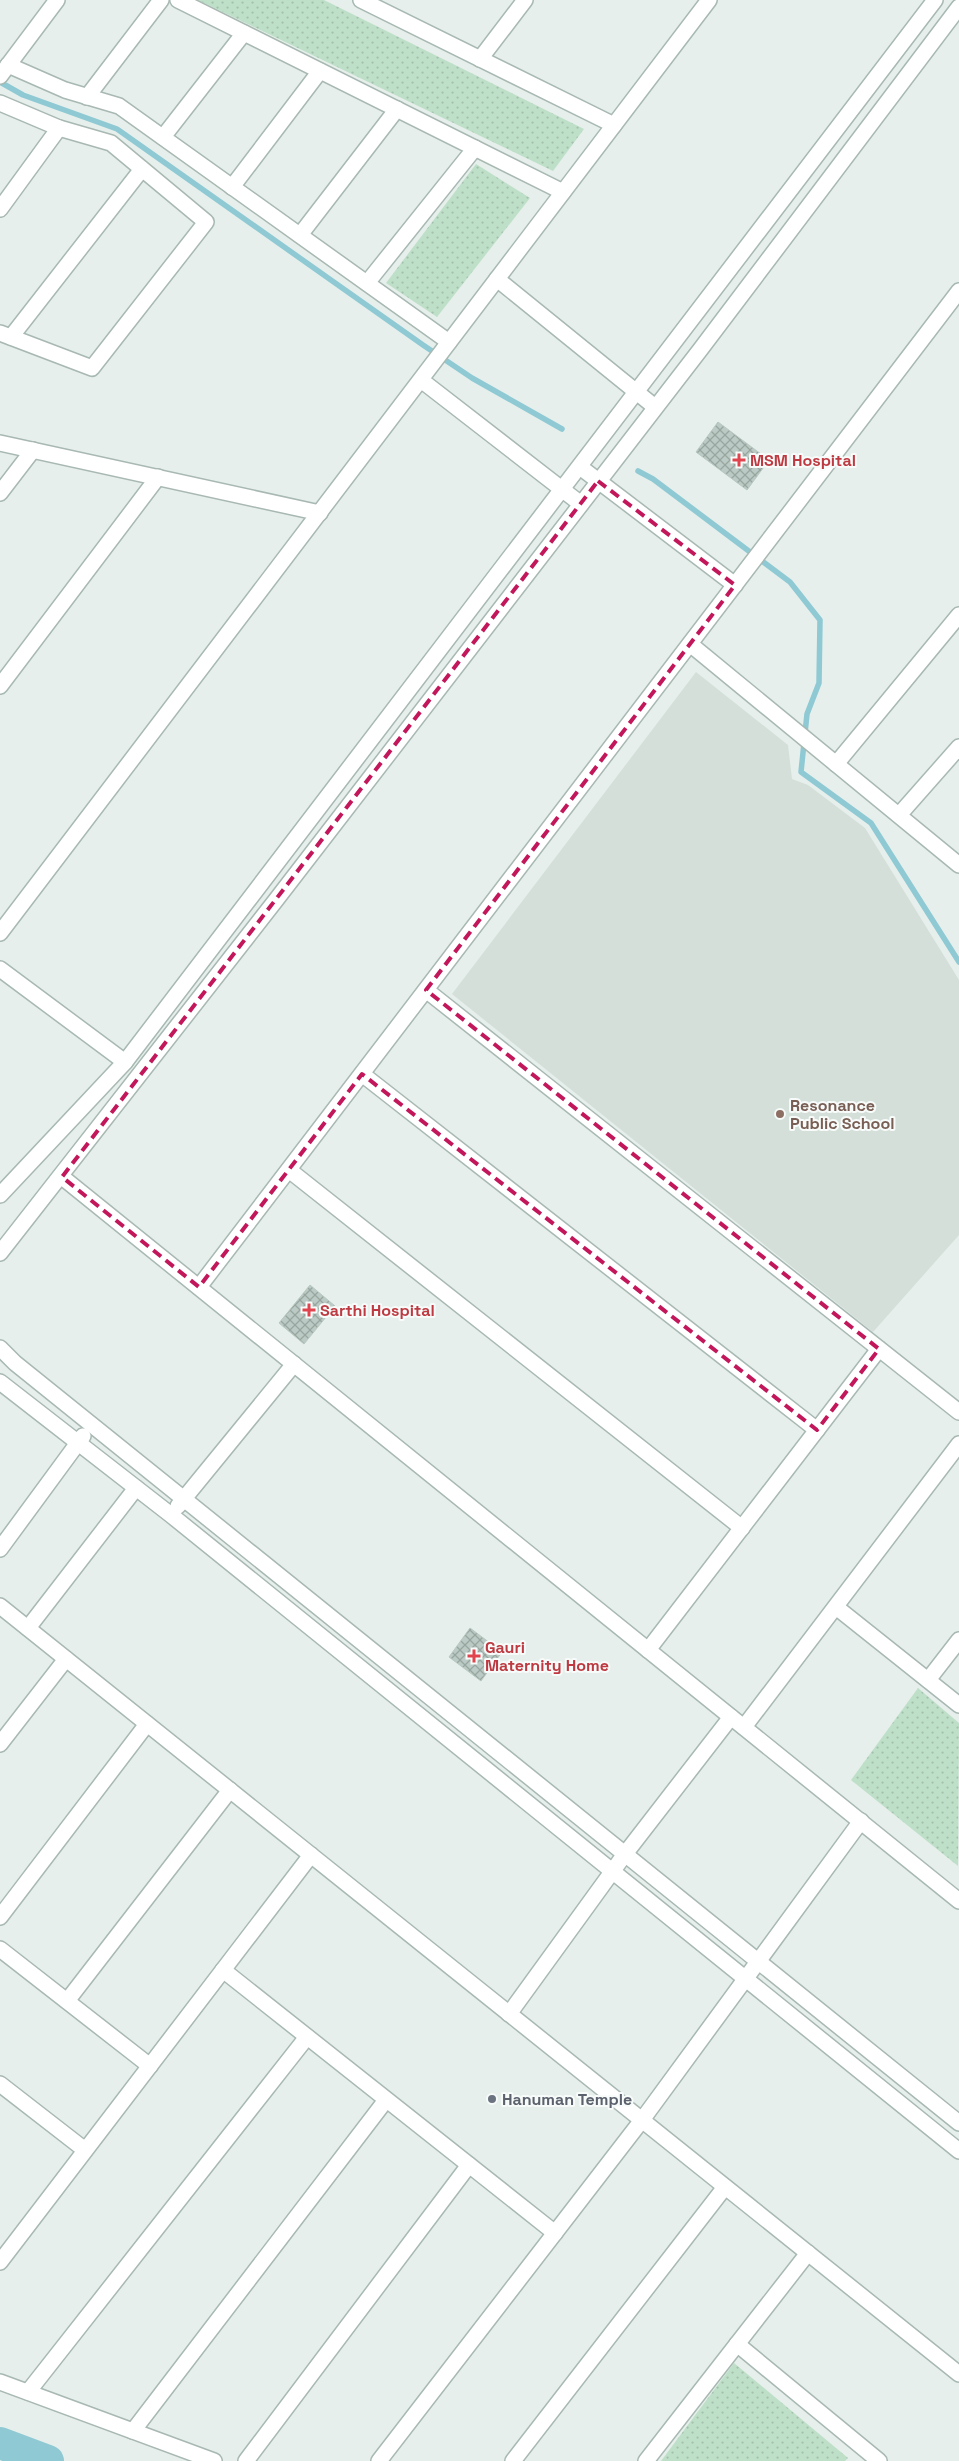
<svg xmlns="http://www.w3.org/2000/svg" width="959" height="2461" font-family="'Space Grotesk',sans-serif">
<defs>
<pattern id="park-dots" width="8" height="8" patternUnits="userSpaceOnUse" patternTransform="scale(1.25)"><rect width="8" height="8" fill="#bfe0c8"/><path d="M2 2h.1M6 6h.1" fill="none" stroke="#a4c1ad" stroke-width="1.8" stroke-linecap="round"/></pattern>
<pattern id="building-cross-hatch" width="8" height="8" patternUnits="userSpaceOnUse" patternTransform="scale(1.25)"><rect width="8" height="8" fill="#bbcac4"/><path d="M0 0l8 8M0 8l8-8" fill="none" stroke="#98a6a0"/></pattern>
</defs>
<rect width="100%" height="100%" fill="#e6efeb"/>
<polygon fill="#d4dfda" points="696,672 788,745 792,779 808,785 865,828 959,980 959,1235 873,1332 452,994"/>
<g fill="url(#park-dots)">
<polygon points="198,0 324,0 584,129 553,171"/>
<polygon points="476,164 530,198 437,317 386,283"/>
<polygon points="918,1688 959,1723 958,1866 851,1780"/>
<polygon points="734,2363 848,2458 845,2461 661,2461"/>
</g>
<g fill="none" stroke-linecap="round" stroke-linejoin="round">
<g stroke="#8ec9d4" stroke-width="5.5">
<polyline points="0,82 23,95 117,129 423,345 472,378 562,429"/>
<polyline points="638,471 653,479 790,582 820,620 819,683 807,714 801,772 871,823 959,962"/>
</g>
<polyline stroke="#8ec9d4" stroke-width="32" points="0,2443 48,2461"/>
</g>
<g fill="url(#building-cross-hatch)" stroke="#b8c9c2">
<polygon points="718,422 769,460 747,490 696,452"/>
<polygon points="310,1285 335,1306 304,1344 279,1323"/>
<polygon points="470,1628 502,1652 481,1681 449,1657"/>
</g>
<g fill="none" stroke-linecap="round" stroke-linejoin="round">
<defs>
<g id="minor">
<polyline points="178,0 563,192"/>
<polyline points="361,0 614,125"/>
<polyline points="480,59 525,0"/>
<polyline points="8,65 65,90 119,106 449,342"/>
<polyline points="0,76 57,0"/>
<polyline points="87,97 161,0"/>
<polyline points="0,103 59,128 111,143 206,222 92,368 0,333"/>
<polyline points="163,137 244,33"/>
<polyline points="232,187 320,71"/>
<polyline points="0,209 59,128"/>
<polyline points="300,235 397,109"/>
<polyline points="497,279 655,407"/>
<polyline points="367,283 475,148"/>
<polyline points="11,337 142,169"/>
<polyline points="421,380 581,504"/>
<polyline points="0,443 320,513"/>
<polyline points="580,467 735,585"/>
<polyline points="0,493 33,450"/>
<polyline points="690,644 959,865"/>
<polyline points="0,686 158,477"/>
<polyline points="836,764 959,615"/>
<polyline points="899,815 959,747"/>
<polyline points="0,933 709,0"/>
<polyline points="0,969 125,1062"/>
<polyline points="426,990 959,1412"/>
<polyline points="362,1074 817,1430"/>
<polyline points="289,1170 742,1528"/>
<polyline points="62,1177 959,1901"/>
<polyline points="0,1195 125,1062 935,0"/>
<polyline points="0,1253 276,900 700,350 959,7"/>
<polyline points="199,1287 959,291"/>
<polyline points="0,1348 15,1363 959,2123"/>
<polyline points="0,1382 171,1515 959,2151"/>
<polyline points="178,1506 294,1364"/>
<polyline points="0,1549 83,1436"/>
<polyline points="0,1606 959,2374"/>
<polyline points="836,1607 959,1705"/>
<polyline points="28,1628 136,1488"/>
<polyline points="648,1650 879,1349"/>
<polyline points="928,1680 959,1640"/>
<polyline points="744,1727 959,1444"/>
<polyline points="0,1744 66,1659"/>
<polyline points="0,1917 147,1724"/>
<polyline points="0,1949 150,2066"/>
<polyline points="223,1970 555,2233"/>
<polyline points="67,2001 230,1790"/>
<polyline points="509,2014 625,1854 731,1717"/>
<polyline points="0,2084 85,2150"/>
<polyline points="0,2262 311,1855"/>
<polyline points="737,2344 879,2461"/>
<polyline points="0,2382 214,2461"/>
<polyline points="28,2392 307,2037"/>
<polyline points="133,2431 386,2100"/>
<polyline points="246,2461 469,2165"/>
<polyline points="379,2461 642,2120 861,1821"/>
<polyline points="513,2461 725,2187"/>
<polyline points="646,2461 808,2253"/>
</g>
</defs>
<use href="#minor" stroke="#a8b8b2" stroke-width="18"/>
<use href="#minor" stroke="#fff" stroke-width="15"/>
</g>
<path fill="none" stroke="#c2185b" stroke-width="4" stroke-dasharray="10 6" stroke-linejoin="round" d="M 598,481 L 735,585 L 426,990 L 879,1349 L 817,1430 L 362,1074 L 199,1287 L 62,1177 Z"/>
<g fill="#e0444e" stroke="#f7fbf9" stroke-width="2">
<path d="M736.5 452.5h5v5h5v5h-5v5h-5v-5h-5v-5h5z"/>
<path d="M306.5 1302.5h5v5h5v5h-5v5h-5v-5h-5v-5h5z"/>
<path d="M471.5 1648.5h5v5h5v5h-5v5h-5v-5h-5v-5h5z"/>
</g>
<circle fill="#8d6e63" stroke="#f7fbf9" stroke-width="2" cx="780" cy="1114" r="5"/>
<circle fill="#6b7280" stroke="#f7fbf9" stroke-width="2" cx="492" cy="2099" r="5"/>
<g text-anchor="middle" stroke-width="4" stroke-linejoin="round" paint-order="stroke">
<g font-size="16" font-weight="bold" fill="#be3a42" stroke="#f7fbf9" text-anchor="start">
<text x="750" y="466">MSM Hospital</text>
<text x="320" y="1316">Sarthi Hospital</text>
<text x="485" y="1653">Gauri<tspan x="485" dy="18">Maternity Home</tspan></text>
</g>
<g font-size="16" font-weight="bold" fill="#785e54" stroke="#f7fbf9" text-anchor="start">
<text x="790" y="1111">Resonance<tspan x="790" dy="18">Public School</tspan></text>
</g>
<g font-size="16" font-weight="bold" fill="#5b616d" stroke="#f7fbf9" text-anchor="start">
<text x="502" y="2105">Hanuman Temple</text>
</g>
</g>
</svg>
